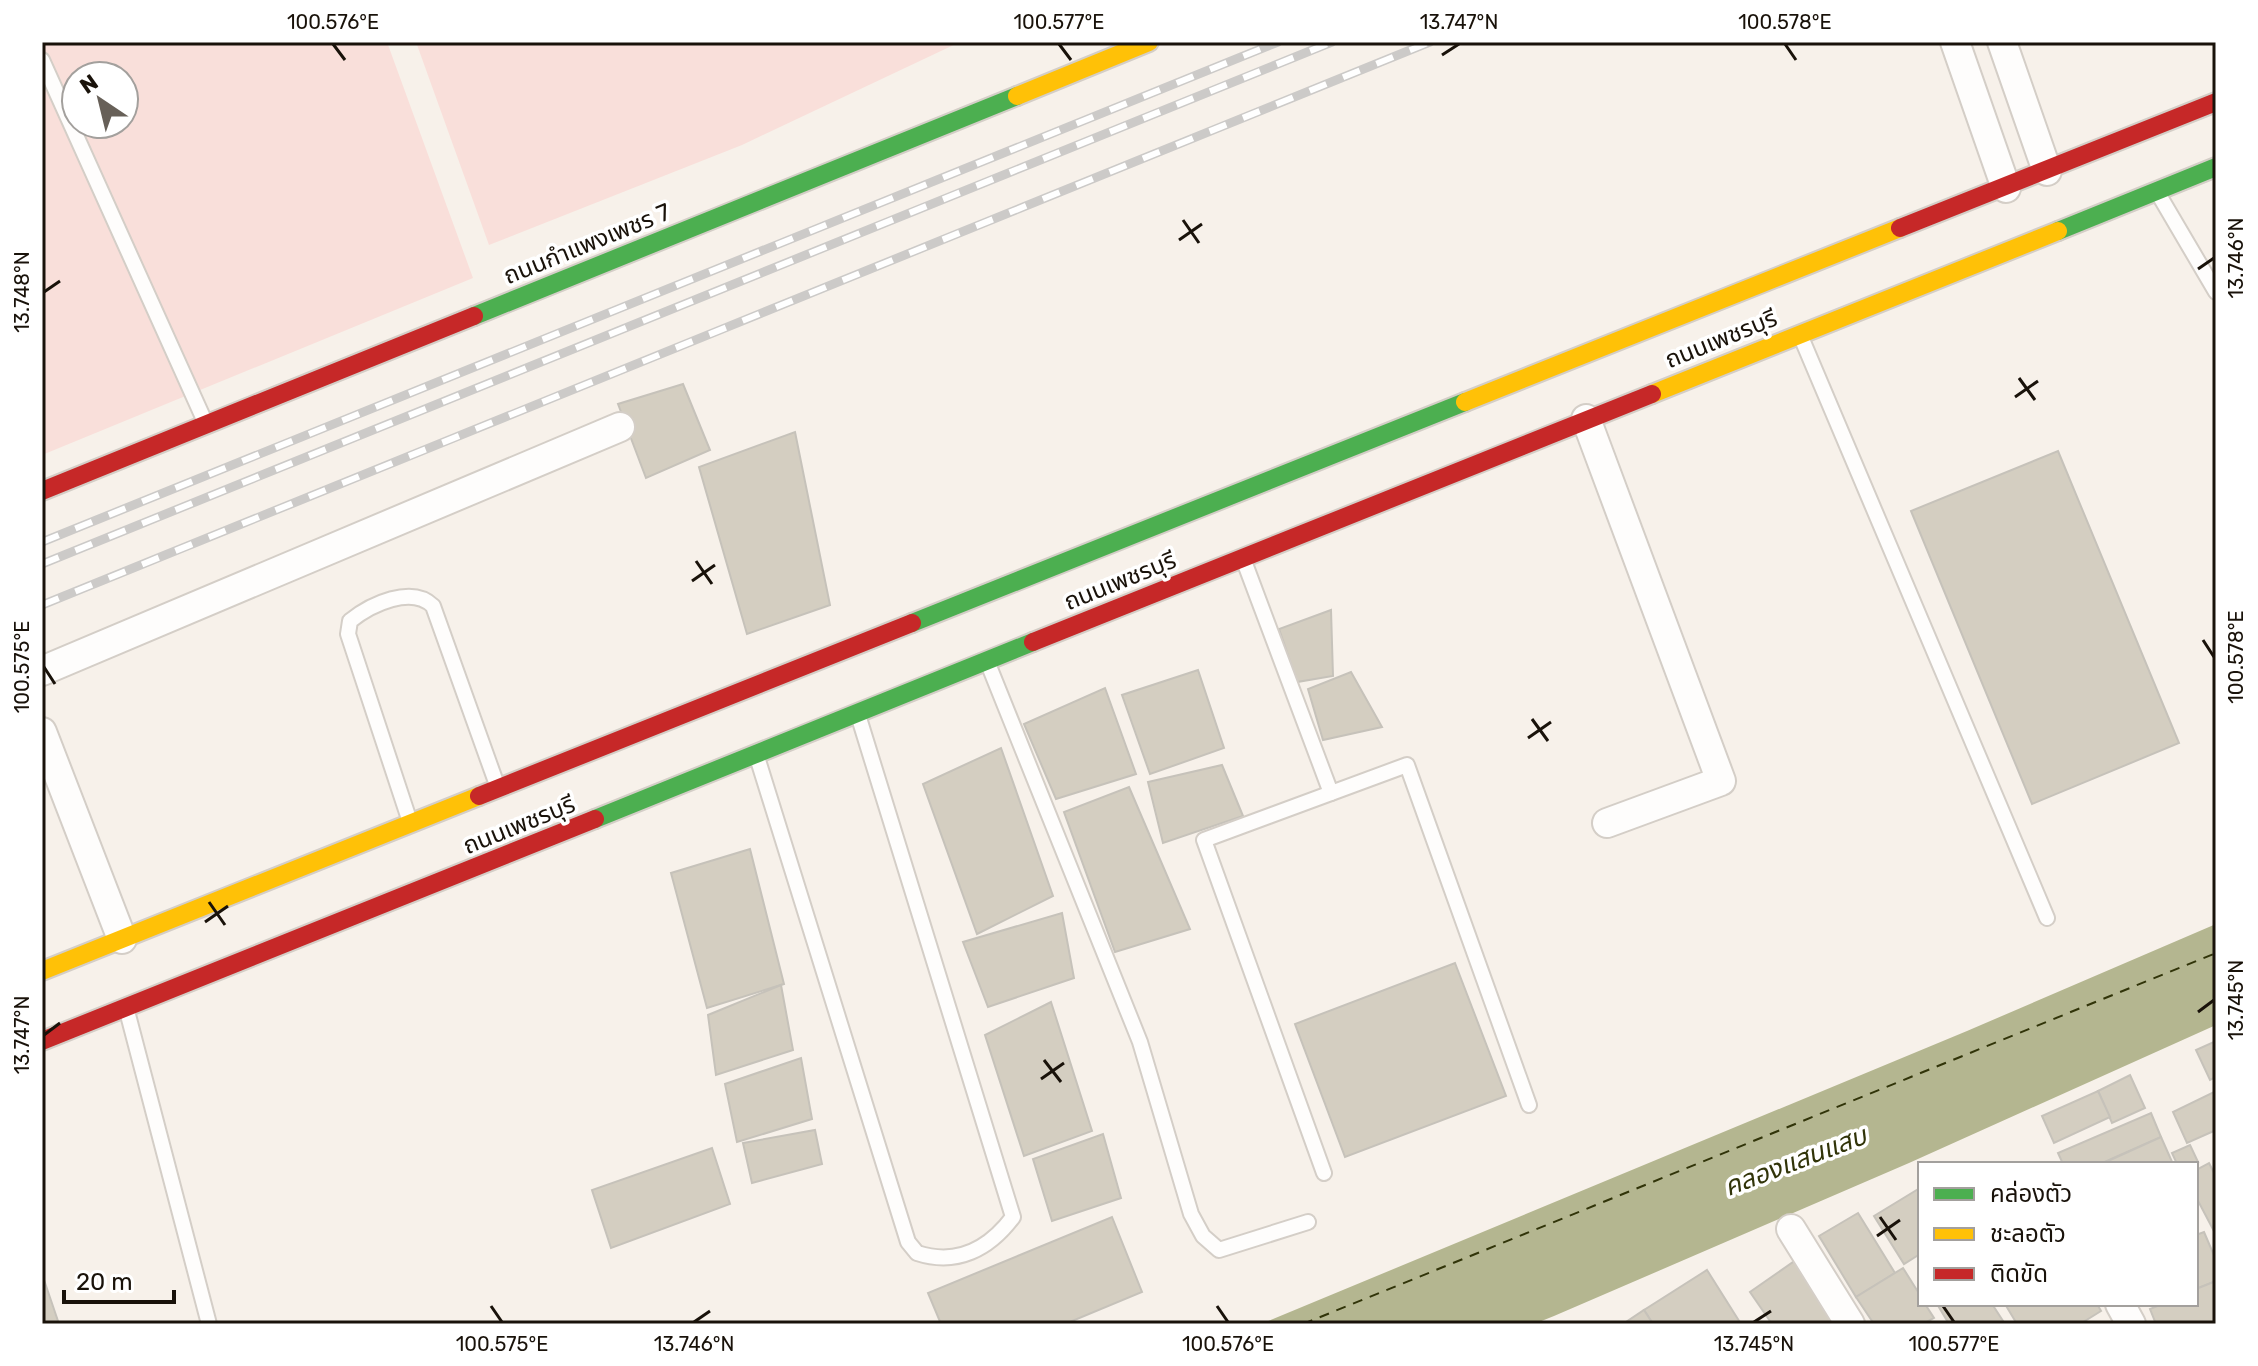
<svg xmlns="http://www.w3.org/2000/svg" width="2258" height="1366" font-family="Rubik,'Noto Sans Thai',sans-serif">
<rect width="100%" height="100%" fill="#f7f1ea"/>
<g fill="#f9dfda" fill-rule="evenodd">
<path d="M 42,42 L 387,42 L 473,278 L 42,455 ZM 76,76 L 124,76 L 124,124 L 76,124 Z"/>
<polygon points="416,42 960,42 742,145 489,245"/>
</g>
<polygon fill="#b4b690" points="2216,924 2216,1025 1909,1163 1554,1316 1534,1324 1261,1324 1967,1031"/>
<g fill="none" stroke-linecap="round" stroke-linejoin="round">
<polyline stroke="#313409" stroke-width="2" stroke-dasharray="10 8" stroke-linecap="butt" points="1303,1324 2216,953"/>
</g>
<g fill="#d4cec1" stroke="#c6c2ba" stroke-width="2">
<polygon points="683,384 710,450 646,478 618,404"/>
<polygon points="795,432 830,605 747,634 699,467"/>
<polygon points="2058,451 2179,743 2032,804 1911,511"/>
<polygon points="1331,610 1333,676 1297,682 1279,629"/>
<polygon points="1198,670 1224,748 1150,774 1122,695"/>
<polygon points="1351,672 1382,727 1323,740 1308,689"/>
<polygon points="1105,688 1136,774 1056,799 1024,724"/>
<polygon points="1001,748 1053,896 977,934 923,784"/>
<polygon points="1222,765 1243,816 1163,843 1148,782"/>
<polygon points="1129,787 1190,929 1115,952 1064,812"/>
<polygon points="750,849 784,984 707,1008 671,873"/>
<polygon points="1062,913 1074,978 988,1007 963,942"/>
<polygon points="1455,963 1506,1096 1345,1157 1295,1024"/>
<polygon points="781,985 793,1050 716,1075 708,1015"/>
<polygon points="1051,1002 1092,1131 1024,1156 985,1035"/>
<polygon points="2216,1041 2216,1077 2210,1080 2196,1050"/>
<polygon points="801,1058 812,1119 737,1142 725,1084"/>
<polygon points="2130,1075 2145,1108 2112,1123 2098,1091"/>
<polygon points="2098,1091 2110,1117 2054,1143 2042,1116"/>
<polygon points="2216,1091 2216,1130 2187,1143 2173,1112"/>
<polygon points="2151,1113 2161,1137 2100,1164 2063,1164 2058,1153"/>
<polygon points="815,1130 822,1164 752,1183 743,1143"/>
<polygon points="1103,1134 1121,1198 1052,1221 1033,1159"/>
<polygon points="2161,1137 2173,1164 2109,1164 2108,1161"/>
<polygon points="2190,1145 2198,1162 2177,1164 2172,1153"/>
<polygon points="712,1148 730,1204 611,1248 592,1190"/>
<polygon points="2209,1163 2216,1177 2216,1235 2196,1197 2196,1170"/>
<polygon points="1920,1188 1920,1254 1904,1264 1874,1216"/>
<polygon points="1858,1213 1895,1273 1856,1297 1819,1236"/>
<polygon points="1112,1217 1142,1292 1065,1324 941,1324 928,1293"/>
<polygon points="2204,1232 2216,1260 2216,1281 2196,1289 2196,1235"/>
<polygon points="1796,1260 1840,1324 1772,1324 1750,1292"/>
<polygon points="1903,1268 1920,1295 1920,1304 1925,1304 1934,1318 1923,1324 1874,1324 1856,1297"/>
<polygon points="1707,1270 1741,1324 1653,1324 1644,1310"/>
<polygon points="42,1274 59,1324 42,1324"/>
<polygon points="2216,1281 2216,1324 2156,1324 2150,1309 2162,1304 2196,1304 2196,1289"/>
<polygon points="1937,1304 1992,1304 2005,1324 1949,1324"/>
<polygon points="2005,1304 2097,1304 2101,1311 2080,1324 2017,1324"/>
<polygon points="1644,1310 1653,1324 1623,1324"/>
</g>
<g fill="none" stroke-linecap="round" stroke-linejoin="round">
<defs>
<g id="lane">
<polyline points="42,60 206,424"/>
<polyline points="2159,195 2216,292"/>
<polyline points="1801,337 2047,918"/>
<polyline points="1244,561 1331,793"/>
<polyline points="989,666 1140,1042 1191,1214 1203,1236 1219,1250 1308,1222"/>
<path d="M 757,757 L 908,1242 L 917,1253 C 957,1266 989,1249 1013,1217 L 859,718"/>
<path d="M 409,819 L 348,634 L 350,621 C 371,604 412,585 433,606 L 497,785"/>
<polyline points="127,1011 209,1324"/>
<polyline points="1324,1173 1204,840 1407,765 1529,1105"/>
</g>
<g id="street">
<polyline points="1955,42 2006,188"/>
<polyline points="2002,42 2047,171"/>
<polyline points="1586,419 1721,781 1607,823"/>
<polyline points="42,671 620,427"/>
<polyline points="42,732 122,939"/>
<polyline points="1791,1229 1850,1324"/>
<polyline points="2120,1304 2131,1324"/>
</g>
<g id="fast">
<polyline points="2058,231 2216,167"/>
<polyline points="474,316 1017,96"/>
<polyline points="912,623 1465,402"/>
<polyline points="595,819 1033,642"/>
</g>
<g id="slow">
<polyline points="1017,96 1149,42"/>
<polyline points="1652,394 2058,231"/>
<polyline points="1465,402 1900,228"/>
<polyline points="42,971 479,796"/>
</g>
<g id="jam">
<polyline points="1900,228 2216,102"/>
<polyline points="42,491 474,316"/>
<polyline points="1033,642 1652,394"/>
<polyline points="479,796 912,623"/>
<polyline points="42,1041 595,819"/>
</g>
</defs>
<use href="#lane" stroke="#d4cec7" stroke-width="18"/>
<use href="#street" stroke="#d4cec7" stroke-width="32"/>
<use href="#fast" stroke="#d4cec7" stroke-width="22"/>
<use href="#slow" stroke="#d4cec7" stroke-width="22"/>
<use href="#jam" stroke="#d4cec7" stroke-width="22"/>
<use href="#lane" stroke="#fefdfc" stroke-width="14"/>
<use href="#street" stroke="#fefdfc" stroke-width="28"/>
<use href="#fast" stroke="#4caf50" stroke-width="18"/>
<use href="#slow" stroke="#ffc107" stroke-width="18"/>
<use href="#jam" stroke="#c62828" stroke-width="18"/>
<defs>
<g id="rail">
<polyline points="42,542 1278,42"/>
<polyline points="42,564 1332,42"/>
<polyline points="42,605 1430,42"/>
</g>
</defs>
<use href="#rail" stroke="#cccac8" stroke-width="9"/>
<use href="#rail" stroke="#fff" stroke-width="6" stroke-dasharray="18" stroke-linecap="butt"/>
</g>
<path fill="none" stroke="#19120a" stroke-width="3" d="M 333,44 L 345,60M 1059,44 L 1071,60M 1785,44 L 1796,60M 1442,55 L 1459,44M 1183,220 L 1199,243M 1179,240 L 1202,224M 2198,269 L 2214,258M 44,292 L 60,281M 2019,378 L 2035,400M 2015,397 L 2038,381M 696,561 L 712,584M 692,581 L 715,565M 2203,640 L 2214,657M 44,667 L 55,684M 1532,719 L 1548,741M 1528,738 L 1551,722M 209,902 L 225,925M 205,922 L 228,906M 2198,1012 L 2214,1000M 44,1035 L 60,1023M 1044,1060 L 1061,1082M 1041,1079 L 1064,1063M 1880,1217 L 1896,1240M 1877,1236 L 1900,1220M 491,1306 L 502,1322M 1217,1306 L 1228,1322M 1943,1306 L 1954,1322M 694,1322 L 710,1311M 1754,1322 L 1771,1311"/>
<g text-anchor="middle" stroke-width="7" stroke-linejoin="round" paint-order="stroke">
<g font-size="24" fill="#19120a" stroke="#fff">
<text transform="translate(587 244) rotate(-22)" y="8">ถนนกำแพงเพชร 7</text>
<text transform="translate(1721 339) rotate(-22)" y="8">ถนนเพชรบุรี</text>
<text transform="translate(1120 581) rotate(-22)" y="8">ถนนเพชรบุรี</text>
<text transform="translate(519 825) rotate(-22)" y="8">ถนนเพชรบุรี</text>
</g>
<g font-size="26" font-style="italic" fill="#313409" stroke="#fff">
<text transform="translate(1795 1161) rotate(-21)" y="9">คลองแสนแสบ</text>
</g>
</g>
<rect width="2258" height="1366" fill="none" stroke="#ffffff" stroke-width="88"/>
<rect x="1918" y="1162" width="280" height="144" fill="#ffffff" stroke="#a3a09d" stroke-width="2"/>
<rect x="1934" y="1188" width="40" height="12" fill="#4caf50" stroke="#a3a09d" stroke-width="2"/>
<text x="1990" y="1202" font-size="24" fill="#19120a">คล่องตัว</text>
<rect x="1934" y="1228" width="40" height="12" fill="#ffc107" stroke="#a3a09d" stroke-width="2"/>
<text x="1990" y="1242" font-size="24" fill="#19120a">ชะลอตัว</text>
<rect x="1934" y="1268" width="40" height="12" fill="#c62828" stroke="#a3a09d" stroke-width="2"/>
<text x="1990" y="1282" font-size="24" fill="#19120a">ติดขัด</text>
<g transform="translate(100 100) rotate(325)"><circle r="38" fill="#ffffff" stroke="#a3a09d" stroke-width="2"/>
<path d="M0-6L14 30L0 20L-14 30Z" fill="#676058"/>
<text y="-12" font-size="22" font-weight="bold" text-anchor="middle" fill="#19120a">N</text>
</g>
<path d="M64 1290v12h110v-12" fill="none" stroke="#19120a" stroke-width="4"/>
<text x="76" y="1290" font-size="24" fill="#19120a" stroke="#ffffff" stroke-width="6" paint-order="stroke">20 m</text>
<rect x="44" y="44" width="2170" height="1278" fill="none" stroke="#19120a" stroke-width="3"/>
<g font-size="20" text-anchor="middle" fill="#19120a">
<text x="333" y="29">100.576°E</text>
<text x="1059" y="29">100.577°E</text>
<text x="1459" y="29">13.747°N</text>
<text x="1785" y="29">100.578°E</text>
<text transform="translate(2236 258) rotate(-90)" y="7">13.746°N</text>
<text transform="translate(22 292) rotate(-90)" y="7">13.748°N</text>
<text transform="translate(2236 657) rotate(-90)" y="7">100.578°E</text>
<text transform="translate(22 667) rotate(-90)" y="7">100.575°E</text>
<text transform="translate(2236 1000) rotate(-90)" y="7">13.745°N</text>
<text transform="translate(22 1035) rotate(-90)" y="7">13.747°N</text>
<text x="502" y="1351">100.575°E</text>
<text x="694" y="1351">13.746°N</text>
<text x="1228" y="1351">100.576°E</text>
<text x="1754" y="1351">13.745°N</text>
<text x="1954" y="1351">100.577°E</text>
</g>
</svg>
